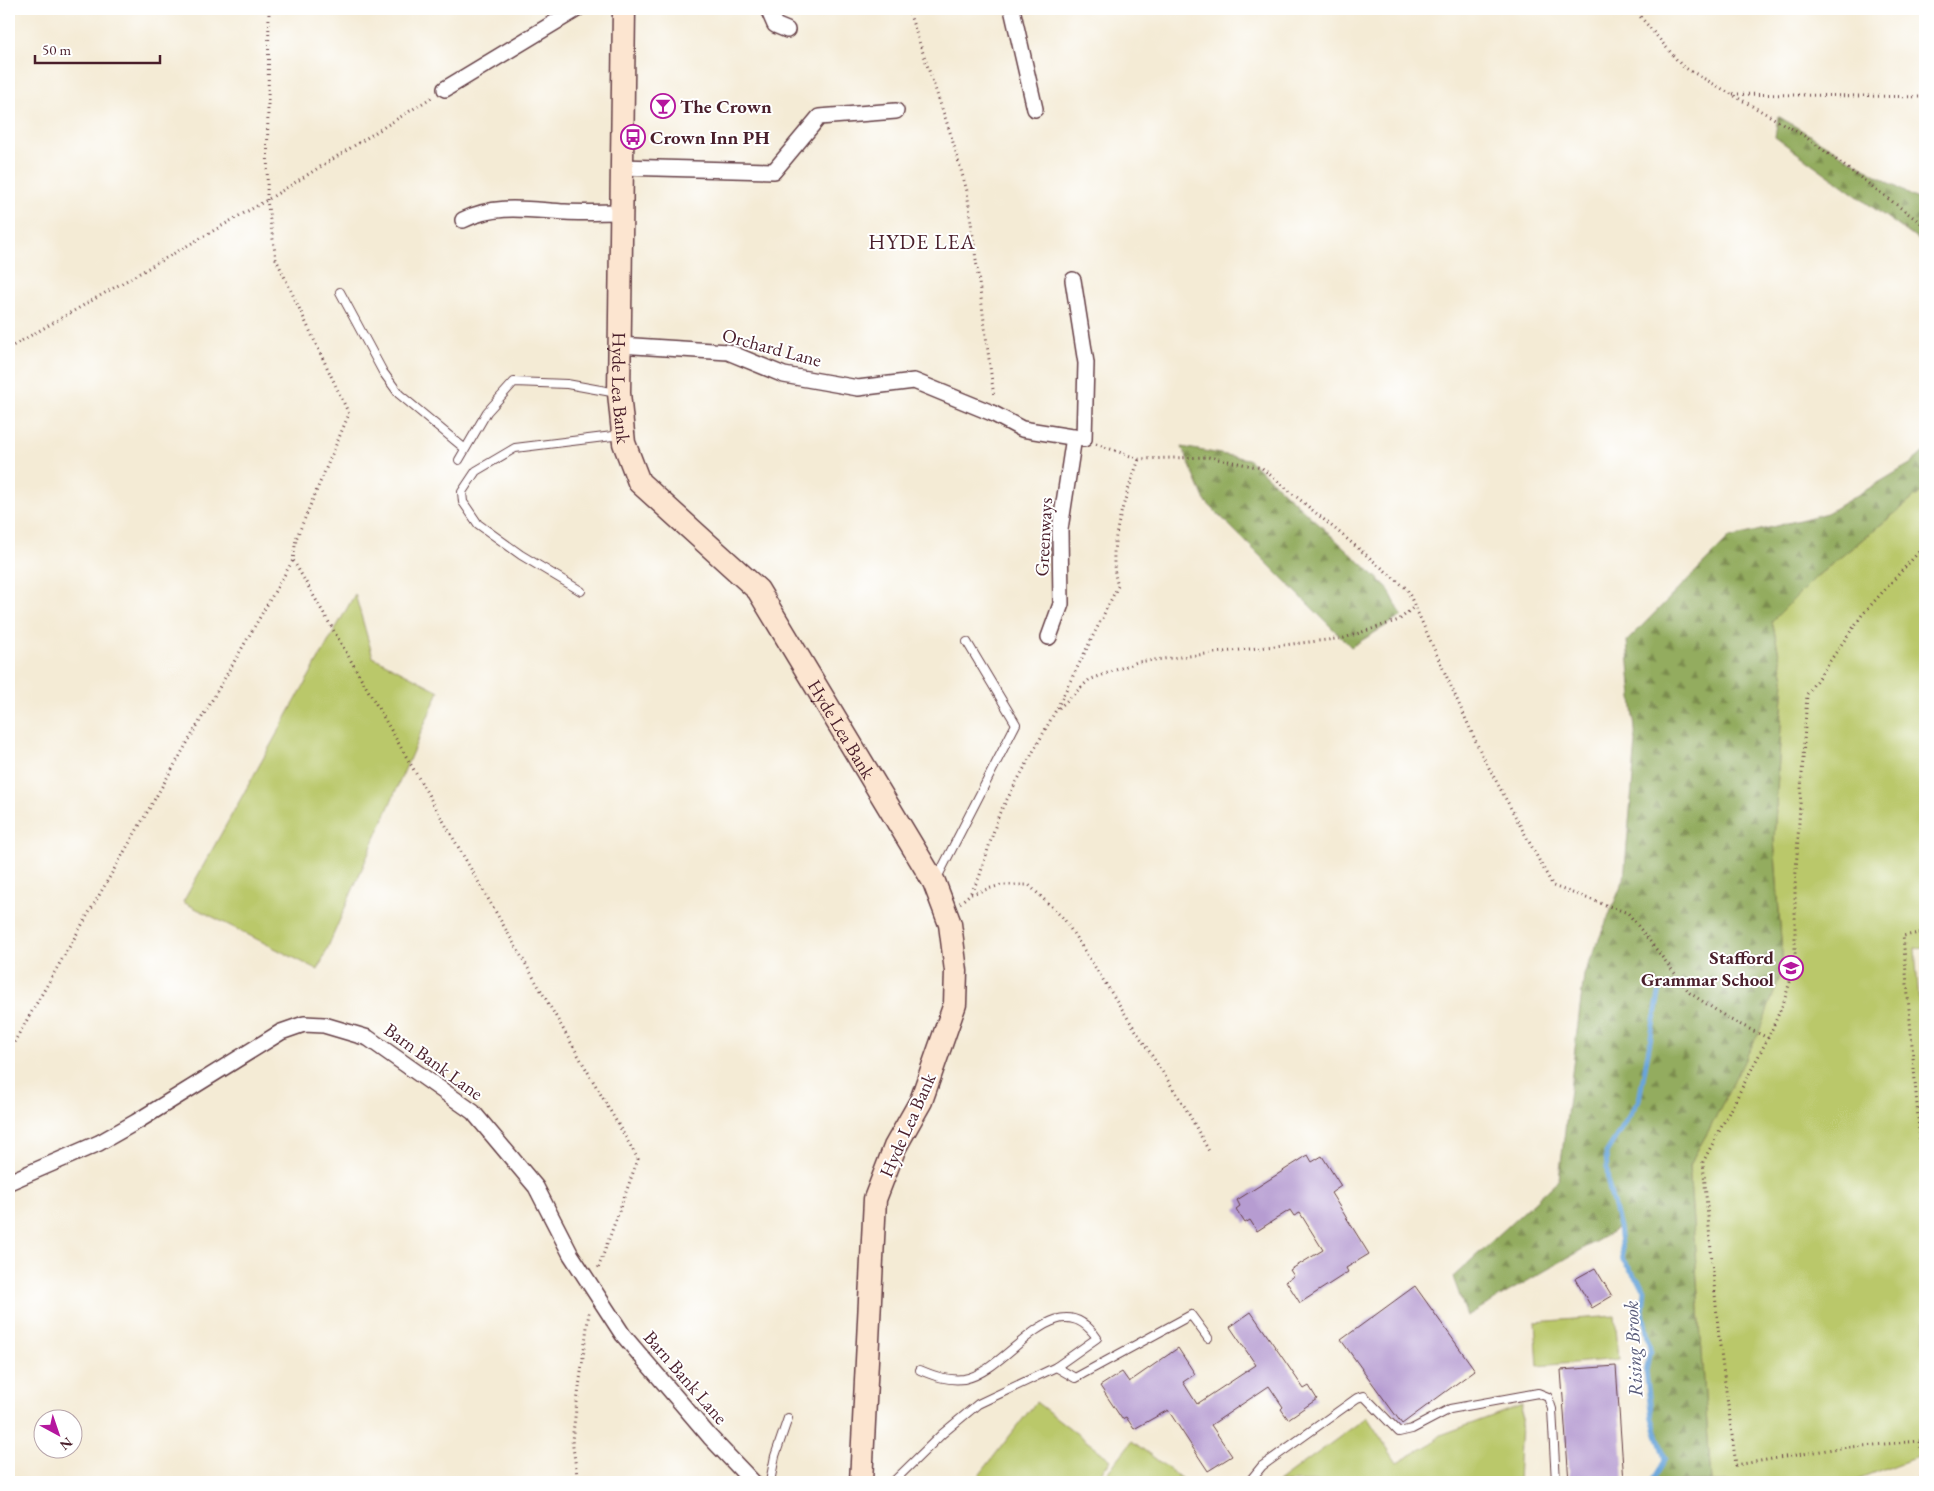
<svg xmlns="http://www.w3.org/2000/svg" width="1934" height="1491" font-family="'EB Garamond',serif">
<defs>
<pattern id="forest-firs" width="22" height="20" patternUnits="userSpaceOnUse" patternTransform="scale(1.25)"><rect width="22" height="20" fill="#93ac5e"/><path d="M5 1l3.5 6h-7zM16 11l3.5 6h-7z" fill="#7a8b4e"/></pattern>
</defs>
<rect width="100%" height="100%" fill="#fff"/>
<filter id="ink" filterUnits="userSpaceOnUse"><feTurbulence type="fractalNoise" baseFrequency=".02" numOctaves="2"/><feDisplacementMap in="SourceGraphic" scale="10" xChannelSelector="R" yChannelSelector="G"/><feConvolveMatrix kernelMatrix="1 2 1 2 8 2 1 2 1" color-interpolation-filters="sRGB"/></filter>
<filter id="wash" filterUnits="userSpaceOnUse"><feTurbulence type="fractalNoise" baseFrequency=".0096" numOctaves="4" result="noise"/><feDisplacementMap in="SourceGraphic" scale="20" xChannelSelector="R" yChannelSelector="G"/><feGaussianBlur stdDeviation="1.12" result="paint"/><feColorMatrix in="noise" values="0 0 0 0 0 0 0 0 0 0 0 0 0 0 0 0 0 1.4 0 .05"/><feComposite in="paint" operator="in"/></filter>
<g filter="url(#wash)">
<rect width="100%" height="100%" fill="#f4ebd5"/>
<g fill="#bac86a" stroke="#82744a">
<polygon points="1925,489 1925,947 1915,948 1925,1086 1925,1454 1852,1482 1711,1482 1689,1165 1710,1128 1783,969 1774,839 1784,678 1772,621 1817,576"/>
<polygon points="355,594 373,657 439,691 318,970 183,902"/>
<polygon points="1615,1316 1619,1359 1538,1366 1535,1322"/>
<polygon points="1036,1402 1111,1460 1094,1482 974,1482"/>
<polygon points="1522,1405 1518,1482 1278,1482 1367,1417 1397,1463 1432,1443 1441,1435"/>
<polygon points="1132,1441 1186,1482 1100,1482"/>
</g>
<g fill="url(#forest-firs)" stroke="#6e6644">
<polygon points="1778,116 1925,204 1925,245 1775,137"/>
<polygon points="1182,447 1248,459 1387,587 1402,616 1351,647 1205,501"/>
<polygon points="1925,451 1925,489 1817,576 1772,621 1784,678 1774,839 1783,969 1759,1032 1710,1128 1689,1165 1711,1482 1651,1482 1665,1459 1652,1418 1646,1372 1650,1349 1643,1312 1645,1289 1623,1260 1619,1228 1467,1316 1453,1277 1559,1179 1584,975 1624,879 1636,742 1627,641 1729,538 1827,513 1910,464"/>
</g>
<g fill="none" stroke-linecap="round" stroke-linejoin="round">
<polyline stroke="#69a5da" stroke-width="5" points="1651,1482 1665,1459 1652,1418 1646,1372 1650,1349 1643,1312 1645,1289 1623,1260 1619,1227 1608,1183 1606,1153 1639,1100 1660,989"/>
</g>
<g id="blocks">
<g fill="#b69cd1">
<polygon points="1308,1155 1312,1162 1322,1156 1341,1186 1331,1193 1369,1254 1346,1268 1348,1272 1300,1303 1286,1281 1294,1276 1290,1270 1323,1250 1300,1213 1294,1216 1290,1210 1257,1231 1250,1220 1245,1223 1236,1209 1240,1206 1237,1200"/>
<polygon points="1595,1268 1612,1296 1592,1308 1575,1279"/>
<polygon points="1415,1286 1475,1370 1402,1424 1341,1340"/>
<polygon points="1251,1312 1304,1389 1309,1386 1317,1399 1288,1419 1281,1409 1283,1407 1269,1386 1211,1425 1232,1456 1208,1471 1168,1410 1134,1429 1126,1417 1122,1419 1100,1386 1122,1372 1129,1382 1178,1348 1195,1374 1183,1382 1197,1404 1256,1365 1230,1327"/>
<polygon points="1616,1366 1624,1482 1569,1482 1561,1370"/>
</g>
</g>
</g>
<g filter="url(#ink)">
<use href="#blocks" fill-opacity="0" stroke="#643e44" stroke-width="1"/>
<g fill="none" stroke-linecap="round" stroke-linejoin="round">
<defs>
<g id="lane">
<polyline points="340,292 383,372 399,394 464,448"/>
<polyline points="459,460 487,412 514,382 567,384 617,393"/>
<polyline points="581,591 521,555 478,524 463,502 462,492 476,471 515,448 621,435"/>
<polyline points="936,880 1016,724 967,642"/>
<polyline points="1056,1367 1075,1378 1191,1315 1208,1338"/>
<polyline points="770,1482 775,1456 788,1418"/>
<path d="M 893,1482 L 942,1434 L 978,1404 L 1056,1367 L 1097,1338 C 1056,1278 1009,1371 964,1379 C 948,1381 934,1376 920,1370"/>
<polyline points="1249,1482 1262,1466 1357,1398 1364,1396 1399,1432 1412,1429 1450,1409 1538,1393 1548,1397 1552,1409 1556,1482"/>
</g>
<g id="street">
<polyline points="768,9 775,25 787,30"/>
<polyline points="1012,9 1035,109"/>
<polyline points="445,89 577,9"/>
<polyline points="620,167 774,171 819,117 896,111"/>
<path d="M 463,220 C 496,203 530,210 565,212 C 583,213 602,212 620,212"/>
<polyline points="619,345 728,352 784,375 858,388 914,381 992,413 1022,429 1084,439 1086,363 1073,280"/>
<polyline points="1049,637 1061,604 1060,529 1074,437"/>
<polyline points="9,1182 99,1143 136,1122 281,1032 304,1024 324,1025 368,1038 473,1112 536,1187 571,1255 623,1335 710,1437 753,1482"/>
</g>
<g id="secondary">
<path id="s1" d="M 624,9 L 619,393 L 624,443 L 639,482 L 758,590 L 934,882 L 950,924 L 956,971 L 955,1004 L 921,1101 L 895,1147 L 875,1199 L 861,1482"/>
</g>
</defs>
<use href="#lane" stroke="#643e44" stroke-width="10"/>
<use href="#street" stroke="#643e44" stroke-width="18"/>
<use href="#secondary" stroke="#643e44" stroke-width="25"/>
<g stroke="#643e44" stroke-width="3" stroke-dasharray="1 4" stroke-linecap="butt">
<polyline points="269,9 267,200 276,259 349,414 296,539 293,560 638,1159 598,1269"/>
<polyline points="908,9 950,132 967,191 994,397"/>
<polyline points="1634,9 1682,66 1803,135 1925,226"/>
<polyline points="1733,94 1925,97"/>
<polyline points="9,348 267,200 434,96"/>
<polyline points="1096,444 1139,459 1208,457 1262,468 1407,589 1482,755 1553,886 1628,913 1690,993 1731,1020 1768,1038"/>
<polyline points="1059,708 1089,680 1137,662 1344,638 1399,620 1415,606"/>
<polyline points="971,894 1001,885 1029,885 1064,919 1185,1107 1210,1153"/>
<path d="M 960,903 L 970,894 L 979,878 L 999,814 L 1056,710 L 1118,586 C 1105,547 1126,497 1139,459"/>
<polyline points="1925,932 1903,936 1925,1202"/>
<polyline points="9,1051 293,560"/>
<polyline points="1920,1441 1839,1448 1736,1465 1719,1338 1703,1162 1768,1038 1783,1004 1795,966 1795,886 1807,694 1862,615 1925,545"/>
<polyline points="578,1482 572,1440 589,1312"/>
<polyline points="1920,1482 1924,1465 1920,1441 1925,1434"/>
</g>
<use href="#lane" stroke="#fff" stroke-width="8"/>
<use href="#street" stroke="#fff" stroke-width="15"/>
<use href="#secondary" stroke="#fce5d0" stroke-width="22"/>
</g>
</g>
<defs>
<symbol id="bar-ring" viewBox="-11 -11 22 22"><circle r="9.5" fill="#fff" stroke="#b5179e" stroke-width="1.5"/><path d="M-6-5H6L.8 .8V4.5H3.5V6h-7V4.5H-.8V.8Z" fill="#b5179e"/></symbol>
<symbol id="bus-ring" viewBox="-11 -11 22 22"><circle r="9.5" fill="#fff" stroke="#b5179e" stroke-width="1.5"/><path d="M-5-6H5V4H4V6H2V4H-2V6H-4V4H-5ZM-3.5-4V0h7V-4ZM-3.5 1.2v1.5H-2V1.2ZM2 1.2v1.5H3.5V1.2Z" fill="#b5179e"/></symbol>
<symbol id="school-ring" viewBox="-11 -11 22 22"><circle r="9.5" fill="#fff" stroke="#b5179e" stroke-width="1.5"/><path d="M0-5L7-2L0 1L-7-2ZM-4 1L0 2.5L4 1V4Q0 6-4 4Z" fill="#b5179e"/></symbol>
</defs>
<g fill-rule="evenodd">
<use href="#bar-ring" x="649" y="92" width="28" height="28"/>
<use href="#bus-ring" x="619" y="123" width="28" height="28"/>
<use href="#school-ring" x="1777" y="954" width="28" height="28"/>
</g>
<g text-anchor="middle" stroke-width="4" stroke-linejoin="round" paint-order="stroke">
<g font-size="19" font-weight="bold" fill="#4a1f2b" stroke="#fff" text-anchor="start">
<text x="680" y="113">The Crown</text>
<text x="650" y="144">Crown Inn PH</text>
<text x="1774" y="964" text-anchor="end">Stafford<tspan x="1774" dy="22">Grammar School</tspan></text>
</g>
<g font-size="19" fill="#4a1f2b" stroke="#fff">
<text transform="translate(772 347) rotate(15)" y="7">Orchard Lane</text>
<text dy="7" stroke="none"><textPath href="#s1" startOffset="379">Hyde Lea Bank</textPath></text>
<text transform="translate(1043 537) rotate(-87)" y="7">Greenways</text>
<text dy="7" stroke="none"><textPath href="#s1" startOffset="799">Hyde Lea Bank</textPath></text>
<text transform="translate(434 1061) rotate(36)" y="7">Barn Bank Lane</text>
<text transform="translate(907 1125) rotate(-66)" y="7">Hyde Lea Bank</text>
<text transform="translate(686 1377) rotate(49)" y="7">Barn Bank Lane</text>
</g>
<g font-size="20" font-style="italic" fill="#585b7a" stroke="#fff">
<text transform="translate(1633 1349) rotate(-93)" y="7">Rising Brook</text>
</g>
<g font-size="21" letter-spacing="1" fill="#4a1f2b" stroke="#fff">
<text x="922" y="249">HYDE LEA</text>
</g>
</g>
<rect width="1934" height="1491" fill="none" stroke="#fff" stroke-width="30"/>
<g transform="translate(58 1434) rotate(140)"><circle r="24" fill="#ffffff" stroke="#b7a5aa"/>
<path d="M0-4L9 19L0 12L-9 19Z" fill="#b5179e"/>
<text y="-8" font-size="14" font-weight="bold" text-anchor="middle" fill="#4a1f2b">N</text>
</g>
<path d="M35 55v8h125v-8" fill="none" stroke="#4a1f2b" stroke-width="2.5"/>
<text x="42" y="55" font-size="15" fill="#4a1f2b" stroke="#ffffff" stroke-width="4" paint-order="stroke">50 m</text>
</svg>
